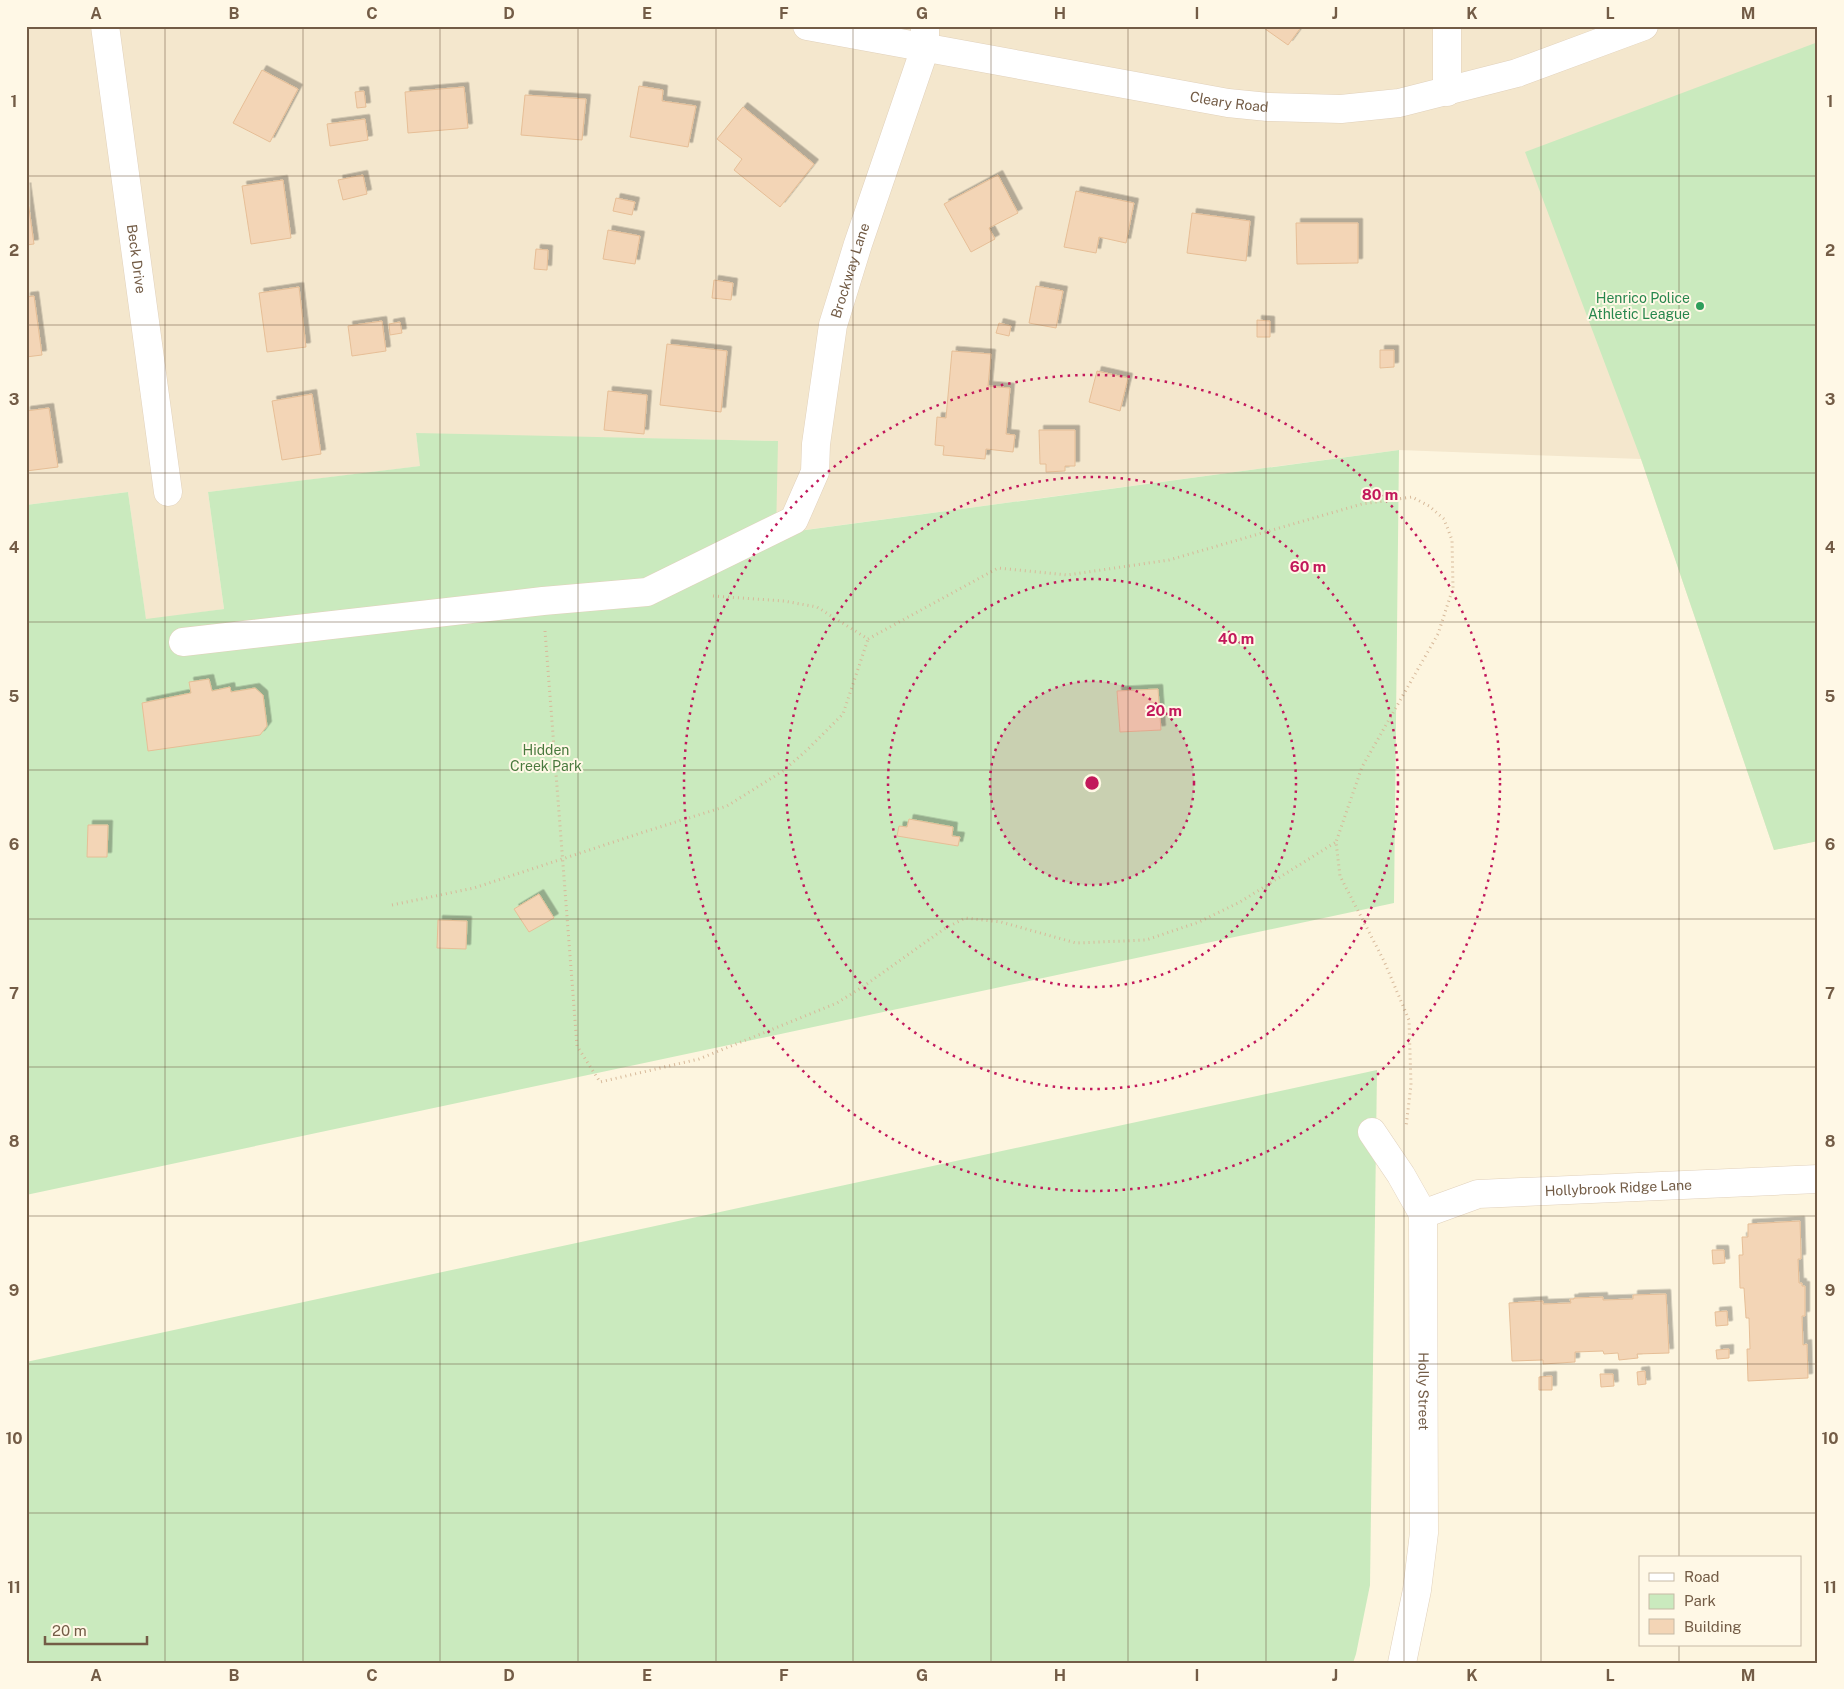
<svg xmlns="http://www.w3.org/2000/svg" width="1844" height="1689" font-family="'Public Sans',sans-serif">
<defs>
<filter id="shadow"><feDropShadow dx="4.5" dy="-4.5" stdDeviation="0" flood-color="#0004"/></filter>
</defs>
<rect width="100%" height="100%" fill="#fdf5df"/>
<polygon fill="#f4e7cd" points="26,26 1818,26 1818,841 1774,850 1641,459 1399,450 775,534 777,441 416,434 421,466 208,492 224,609 146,620 128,492 26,505"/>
<g fill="#caeabe">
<polygon points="1818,42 1818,841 1774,850 1641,459 1525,152"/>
<polygon points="416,433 778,441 776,534 1399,450 1394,903 26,1195 26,505 128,492 146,619 224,609 208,492 420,466"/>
<polygon points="1377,1070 1370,1585 1356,1654 1353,1663 26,1663 26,1362"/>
</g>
<g fill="#f3d5b6" stroke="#e6be96" filter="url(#shadow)">
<polygon points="1261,26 1302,26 1288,45"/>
<polygon points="262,70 298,89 270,142 233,123"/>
<polygon points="639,86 663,90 662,101 696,106 688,147 630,137"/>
<polygon points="464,87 468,128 408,133 405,92"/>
<polygon points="364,91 366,107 357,108 355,92"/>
<polygon points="525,95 586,99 582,140 521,135"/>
<polygon points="743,107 814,164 780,207 734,170 742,159 717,139"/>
<polygon points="365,119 368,140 330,146 327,124"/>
<polygon points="363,175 367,194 343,200 338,180"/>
<polygon points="998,175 1018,213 989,228 995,239 971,252 944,204"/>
<polygon points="283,180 291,238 251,244 242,186"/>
<polygon points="26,187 34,244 26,245"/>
<polygon points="1076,191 1134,203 1126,243 1099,237 1096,253 1064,247"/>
<polygon points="616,198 635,202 632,215 613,211"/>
<polygon points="1192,213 1250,221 1246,261 1187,253"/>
<polygon points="1296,223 1358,223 1358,263 1297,264"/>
<polygon points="608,230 640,236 635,264 603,259"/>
<polygon points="536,249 548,250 547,270 534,269"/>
<polygon points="714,280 733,283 731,300 712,298"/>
<polygon points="1036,286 1063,291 1056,328 1029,323"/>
<polygon points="299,287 306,347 267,352 259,293"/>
<polygon points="34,296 42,355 26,357 26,297"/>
<polygon points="1257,320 1270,321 1270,337 1257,337"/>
<polygon points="382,321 386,351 352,356 348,326"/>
<polygon points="400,322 402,333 390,335 389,324"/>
<polygon points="999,323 1011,326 1009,336 996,333"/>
<polygon points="667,344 727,351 721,412 660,405"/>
<polygon points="1380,350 1394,350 1394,367 1380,368"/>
<polygon points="952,351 991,354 988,386 1010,388 1006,434 1015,435 1013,452 986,449 985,459 943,455 944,446 935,445 937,417 946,418"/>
<polygon points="1097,371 1128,378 1120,411 1089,402"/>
<polygon points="608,391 647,395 644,434 604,430"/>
<polygon points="312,394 321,454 282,460 272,401"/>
<polygon points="49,408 58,467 26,471 26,411"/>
<polygon points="1039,430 1075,430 1075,466 1065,466 1065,471 1046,472 1046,464 1040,464"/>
<polygon points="209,679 212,691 230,687 231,692 255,688 263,695 267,726 260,735 148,751 142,703 191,693 189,682"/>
<polygon points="1158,689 1161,730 1120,732 1117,691"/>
<polygon points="909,819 953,827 952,836 960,837 958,846 897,836 899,826 907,827"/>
<polygon points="88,825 108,825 107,857 87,857"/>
<polygon points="539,894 554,918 529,932 514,909"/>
<polygon points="438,920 467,921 466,949 437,948"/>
<polygon points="1800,1221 1801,1254 1801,1259 1798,1259 1799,1283 1802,1283 1802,1286 1805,1286 1805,1316 1802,1316 1803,1345 1807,1344 1808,1378 1748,1381 1747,1349 1750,1349 1749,1318 1746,1318 1744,1288 1740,1288 1739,1255 1743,1255 1742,1237 1748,1237 1748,1224"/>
<polygon points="1712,1250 1724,1250 1725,1263 1713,1264"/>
<polygon points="1666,1294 1669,1353 1637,1354 1638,1358 1619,1360 1618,1353 1604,1354 1603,1351 1575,1352 1575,1362 1543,1364 1543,1360 1512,1361 1509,1303 1543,1301 1543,1304 1571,1303 1570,1299 1574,1299 1574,1298 1603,1297 1603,1300 1633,1299 1633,1295"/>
<polygon points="1727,1311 1728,1325 1716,1326 1715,1312"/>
<polygon points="1729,1349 1729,1358 1717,1359 1716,1350"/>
<polygon points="1645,1371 1646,1384 1638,1385 1637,1372"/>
<polygon points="1600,1374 1613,1374 1614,1386 1601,1387"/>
<polygon points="1552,1376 1552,1390 1539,1390 1539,1377"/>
</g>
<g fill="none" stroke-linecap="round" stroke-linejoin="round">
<defs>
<g id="minor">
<path id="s1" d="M 105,26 L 168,492"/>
<path id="s2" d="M 807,26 L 1228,103 L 1268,107 L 1341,109 L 1399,103 L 1517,73 L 1644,26"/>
<polyline points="1447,92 1447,26"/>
<path id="s3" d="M 183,642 L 543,601 L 647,592 L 794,520 L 815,472 L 816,444 L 833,325 L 858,244 L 925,48 L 925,26"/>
<path id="s4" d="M 1372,1132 L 1401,1175 L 1423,1214 L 1424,1533 L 1417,1590 L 1402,1663"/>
<path id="s5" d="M 1423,1214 L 1478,1194 L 1818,1179"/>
</g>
</defs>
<use href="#minor" stroke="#e1d1bb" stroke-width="29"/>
<g stroke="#d7b99a" stroke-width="3" stroke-dasharray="1 4" stroke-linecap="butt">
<polyline points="713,596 784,601 817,607 868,639 998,568 1067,575 1169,560 1362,504 1412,497 1429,506 1444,519 1452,540 1453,588 1438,634 1362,767 1336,842 1340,876 1384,961 1409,1020 1411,1085 1406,1127"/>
<polyline points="545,631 577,1046 600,1082 699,1059 837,1003 864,986 944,929 965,918 1001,922 1076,943 1146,940 1199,922 1240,902 1336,842"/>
<polyline points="392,905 474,888 647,831 727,806 783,771 807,750 843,714 868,639"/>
</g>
<use href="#minor" stroke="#fff" stroke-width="28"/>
</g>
<path fill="none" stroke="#735c46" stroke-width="1" stroke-opacity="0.55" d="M 165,26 L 165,1663M 303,26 L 303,1663M 440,26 L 440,1663M 578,26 L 578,1663M 716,26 L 716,1663M 853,26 L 853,1663M 991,26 L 991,1663M 1128,26 L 1128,1663M 1266,26 L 1266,1663M 1404,26 L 1404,1663M 1541,26 L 1541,1663M 1679,26 L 1679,1558M 26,176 L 1818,176M 26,325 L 1818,325M 26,473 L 1818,473M 26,622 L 1818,622M 26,770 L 1818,770M 26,919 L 1818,919M 26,1067 L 1818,1067M 26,1216 L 1818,1216M 26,1364 L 1818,1364M 26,1513 L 1818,1513M 1679,1645 L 1679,1663"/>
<circle cx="1092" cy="783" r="102" fill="#c2185b" fill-opacity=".12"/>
<g fill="none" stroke="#c2185b" stroke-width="2.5" stroke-dasharray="2.5 5">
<circle cx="1092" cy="783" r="102"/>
<circle cx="1092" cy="783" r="204"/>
<circle cx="1092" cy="783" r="306"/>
<circle cx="1092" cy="783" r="408"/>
</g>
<circle fill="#2e9e5b" stroke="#fff8e6" stroke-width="2" cx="1700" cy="306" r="5"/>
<g text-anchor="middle" stroke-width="4" stroke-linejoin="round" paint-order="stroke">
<g font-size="14" fill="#735c46" stroke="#fff8e6">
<text dy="5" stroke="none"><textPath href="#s2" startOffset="429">Cleary Road</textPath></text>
<text dy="5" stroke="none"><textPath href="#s1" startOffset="235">Beck Drive</textPath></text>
<text dy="5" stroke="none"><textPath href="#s3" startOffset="888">Brockway Lane</textPath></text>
<text dy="5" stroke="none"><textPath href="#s5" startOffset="199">Hollybrook Ridge Lane</textPath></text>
<text dy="5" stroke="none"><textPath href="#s4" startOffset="274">Holly Street</textPath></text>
</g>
<g font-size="14" fill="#27864d" stroke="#fff8e6" text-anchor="end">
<text x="1690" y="303">Henrico Police<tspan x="1690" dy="16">Athletic League</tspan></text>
</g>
<g font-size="14" fill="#49793e" stroke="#fff8e6">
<text x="546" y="755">Hidden<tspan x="546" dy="16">Creek Park</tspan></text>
</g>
</g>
<circle cx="1092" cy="783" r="8" fill="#c2185b" stroke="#fff8e6" stroke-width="2.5"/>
<g font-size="15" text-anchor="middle" font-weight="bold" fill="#c2185b" stroke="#fff8e6" stroke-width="4" stroke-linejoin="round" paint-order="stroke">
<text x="1380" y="500">80 m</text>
<text x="1308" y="572">60 m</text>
<text x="1236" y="644">40 m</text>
<text x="1164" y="716">20 m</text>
</g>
<rect width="1844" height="1689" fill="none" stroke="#fff8e6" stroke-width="55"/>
<rect x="1639" y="1556" width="162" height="90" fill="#fff8e6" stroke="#c7baa6"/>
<rect x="1649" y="1573" width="25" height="8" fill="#ffffff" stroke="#c7baa6"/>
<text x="1684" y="1582" font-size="15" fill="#735c46">Road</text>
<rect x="1649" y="1594" width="25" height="15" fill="#caeabe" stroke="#c7baa6"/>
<text x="1684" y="1606" font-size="15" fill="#735c46">Park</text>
<rect x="1649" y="1619" width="25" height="15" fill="#f3d5b6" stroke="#c7baa6"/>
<text x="1684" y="1632" font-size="15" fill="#735c46">Building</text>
<path d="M45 1636v8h102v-8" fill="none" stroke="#735c46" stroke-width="2.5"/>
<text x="52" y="1636" font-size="15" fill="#735c46" stroke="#fff8e6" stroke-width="4" paint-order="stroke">20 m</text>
<rect x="28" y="28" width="1788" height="1634" fill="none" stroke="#735c46" stroke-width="2"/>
<g font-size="16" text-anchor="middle" font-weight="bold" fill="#735c46">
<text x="96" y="19">A</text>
<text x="234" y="19">B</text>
<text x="372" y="19">C</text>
<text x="509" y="19">D</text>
<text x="647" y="19">E</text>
<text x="784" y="19">F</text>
<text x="922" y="19">G</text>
<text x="1060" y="19">H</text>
<text x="1197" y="19">I</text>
<text x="1335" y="19">J</text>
<text x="1472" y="19">K</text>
<text x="1610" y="19">L</text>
<text x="1748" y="19">M</text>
<text x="14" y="107">1</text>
<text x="1830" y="107">1</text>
<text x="14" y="256">2</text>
<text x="1830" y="256">2</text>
<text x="14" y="405">3</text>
<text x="1830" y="405">3</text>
<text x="14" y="553">4</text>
<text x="1830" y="553">4</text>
<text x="14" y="702">5</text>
<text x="1830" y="702">5</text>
<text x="14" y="850">6</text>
<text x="1830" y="850">6</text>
<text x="14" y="999">7</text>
<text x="1830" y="999">7</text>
<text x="14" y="1147">8</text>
<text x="1830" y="1147">8</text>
<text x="14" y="1296">9</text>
<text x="1830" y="1296">9</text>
<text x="14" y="1444">10</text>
<text x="1830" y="1444">10</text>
<text x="14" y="1593">11</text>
<text x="1830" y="1593">11</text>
<text x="96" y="1681">A</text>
<text x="234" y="1681">B</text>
<text x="372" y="1681">C</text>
<text x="509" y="1681">D</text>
<text x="647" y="1681">E</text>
<text x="784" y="1681">F</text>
<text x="922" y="1681">G</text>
<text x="1060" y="1681">H</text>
<text x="1197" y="1681">I</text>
<text x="1335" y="1681">J</text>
<text x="1472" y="1681">K</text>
<text x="1610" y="1681">L</text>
<text x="1748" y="1681">M</text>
</g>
</svg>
